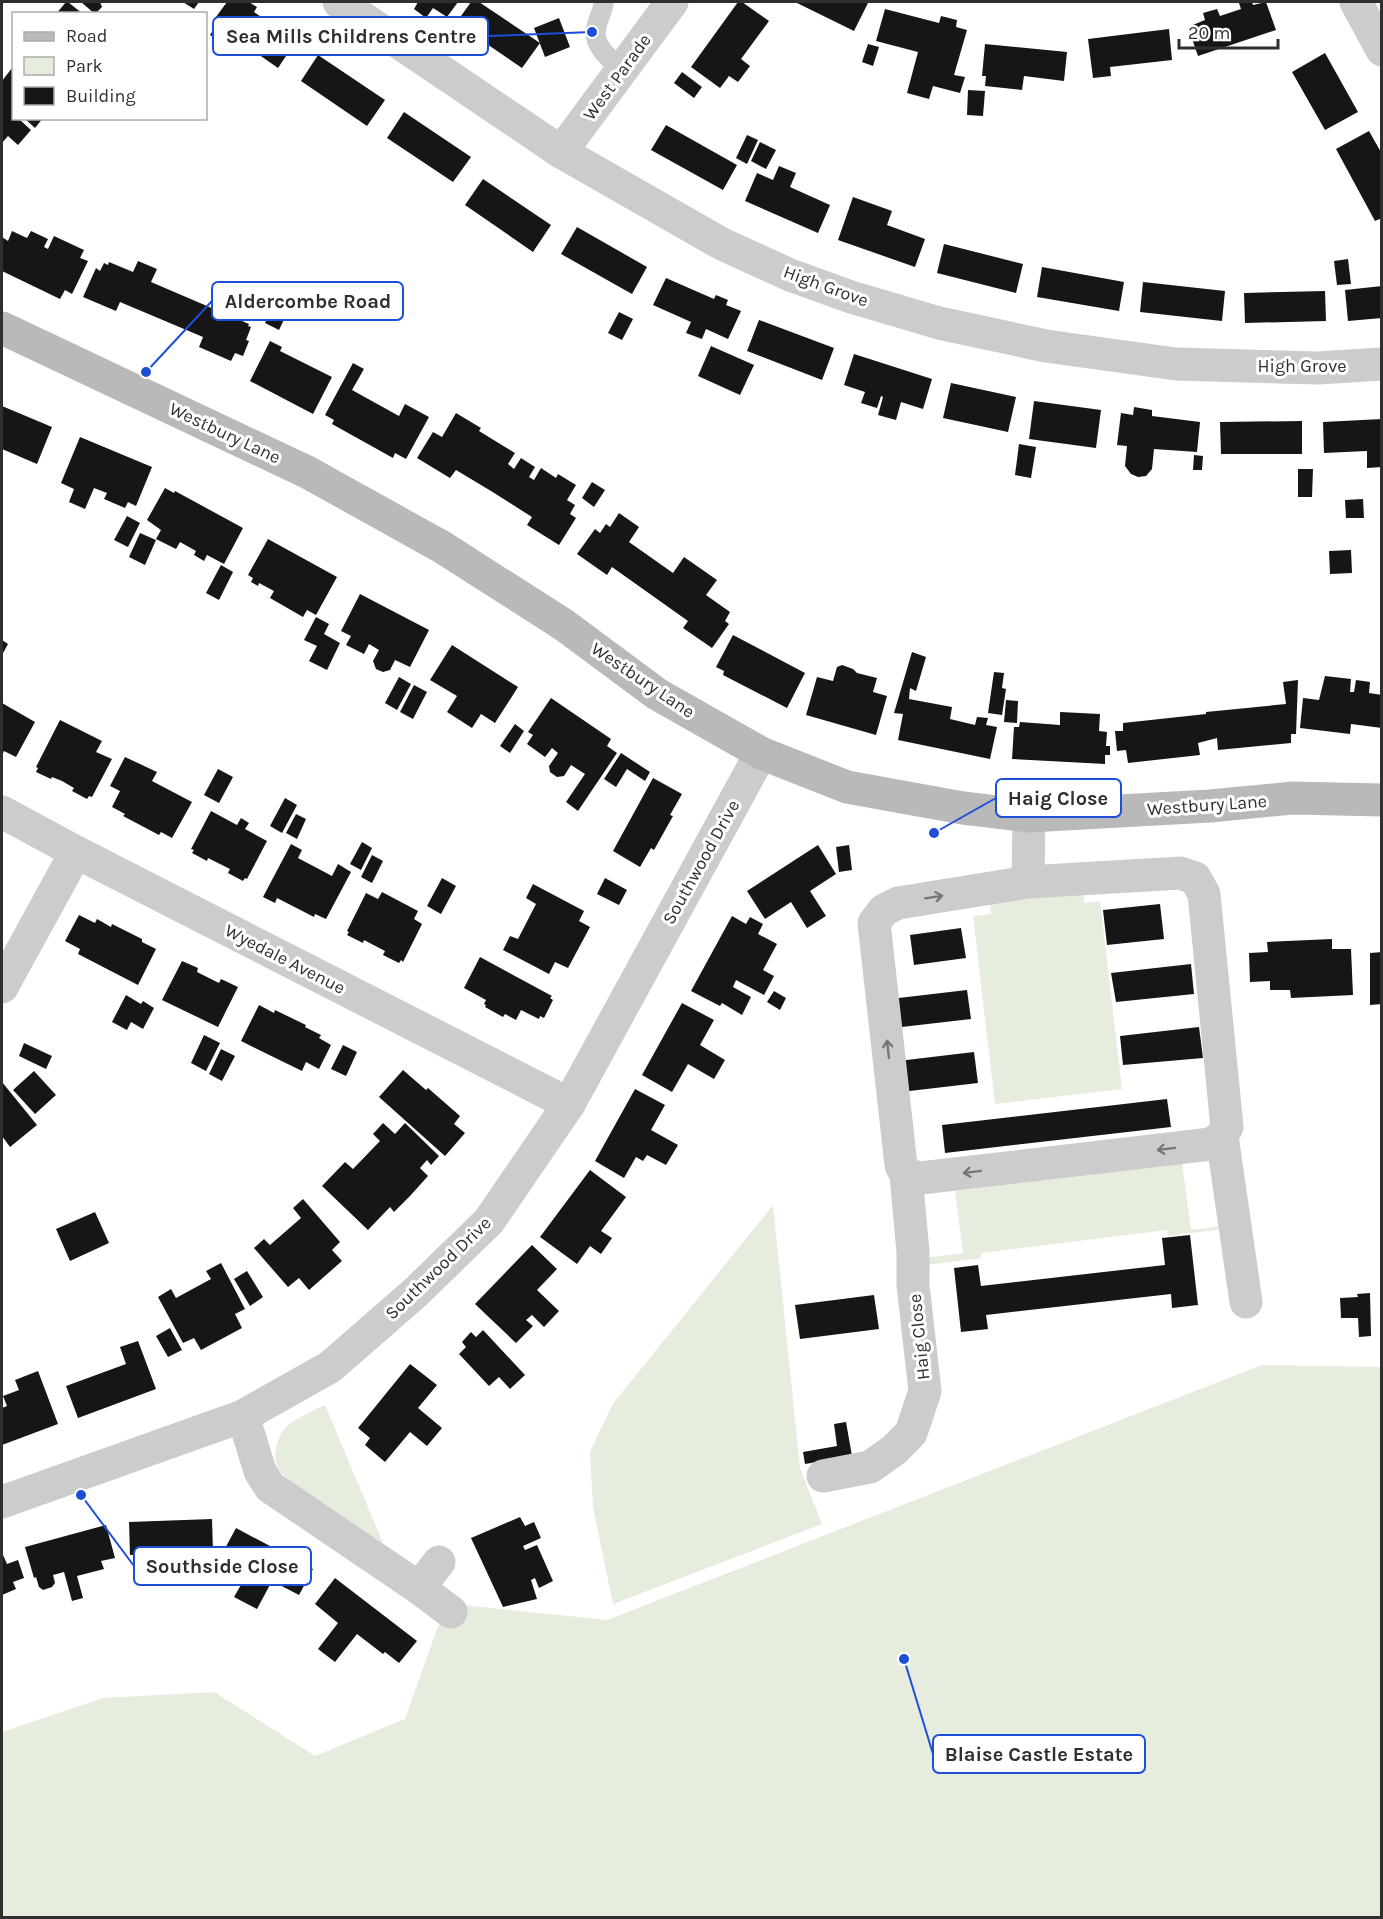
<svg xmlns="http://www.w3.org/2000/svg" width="1383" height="1919" font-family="Karla,sans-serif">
<rect width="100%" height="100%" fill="#fff"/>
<g fill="#e6ecde">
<polygon points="1083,888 1084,903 1100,901 1122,1089 995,1104 973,916 991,914 990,898"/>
<polygon points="1182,1162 1191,1230 1229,1225 1230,1228 1168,1236 1167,1230 981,1253 981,1258 919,1266 918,1259 963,1253 955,1191"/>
<polygon points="773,1205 800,1468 822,1524 613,1604 593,1507 590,1452 612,1405"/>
<polygon points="1262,1365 1381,1367 1381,1917 2,1917 2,1732 103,1698 214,1692 315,1756 405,1719 438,1626 462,1605 607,1620"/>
<path d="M 325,1405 L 383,1543 C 361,1529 287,1487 278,1467 C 272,1456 277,1438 285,1428 C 293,1419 314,1411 325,1405 Z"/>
</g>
<g fill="#161616">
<polygon points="66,2 68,2 83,14 56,14"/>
<polygon points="81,2 100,2 102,7 95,14"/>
<polygon points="183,2 199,2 194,9"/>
<polygon points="227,2 249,2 257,7 254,12 296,41 278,68 231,35 224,44 210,35 217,24 213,21"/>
<polygon points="418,2 458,2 447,17 433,8 426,18 414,9"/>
<polygon points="471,2 479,2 540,43 522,68 456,23"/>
<polygon points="738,2 742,2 769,21 741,59 750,66 738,82 729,76 720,88 691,67"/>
<polygon points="795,2 864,2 868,3 854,31"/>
<polygon points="1244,2 1252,2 1253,5 1266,2 1276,30 1198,56 1188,27 1205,20 1203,13 1217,9 1220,16 1241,9 1239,3"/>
<polygon points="885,9 939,23 941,16 957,20 956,27 967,30 954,75 965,77 960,93 933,86 929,99 907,93 918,52 876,41"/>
<polygon points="559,18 570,47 545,57 534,28"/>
<polygon points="1169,29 1172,60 1110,67 1111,76 1093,78 1088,39"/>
<polygon points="868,44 879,47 873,66 862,62"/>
<polygon points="985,44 1067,52 1064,81 1024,76 1022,90 985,86 986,76 982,76"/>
<polygon points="1325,53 1358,112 1325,130 1292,72"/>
<polygon points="318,55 385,100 367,126 301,81"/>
<polygon points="12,68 14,118 21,118 20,120 31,130 18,145 8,136 2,143 2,81"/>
<polygon points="682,72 702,87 694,98 674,83"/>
<polygon points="968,90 985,91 983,116 967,115"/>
<polygon points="404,112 471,157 453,182 387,138"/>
<polygon points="24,118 43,118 35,128"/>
<polygon points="666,125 737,165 723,190 651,150"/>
<polygon points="1369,131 1382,154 1382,218 1375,221 1336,149"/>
<polygon points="747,135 758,140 747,164 736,158"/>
<polygon points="760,142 776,150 766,169 751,161"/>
<polygon points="779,166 796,173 790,187 830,205 818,233 745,201 757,173 773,180"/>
<polygon points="483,179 551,225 533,252 465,205"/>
<polygon points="853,197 892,211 887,225 925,239 915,267 838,240"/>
<polygon points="577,227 647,267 632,294 561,254"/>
<polygon points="12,231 27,238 31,231 48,239 44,247 48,249 54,236 84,250 80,258 88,261 72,294 65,290 60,299 2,271 2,237 8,241"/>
<polygon points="944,244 1023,264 1016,293 937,273"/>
<polygon points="1348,259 1351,284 1337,285 1334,261"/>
<polygon points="138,261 157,269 151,282 249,324 248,326 251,327 246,340 249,341 243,356 235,353 231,361 199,347 203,337 120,302 116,311 83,297 96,268 100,271 104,263 108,265 109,262 133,272"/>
<polygon points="1042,267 1124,282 1119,311 1037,297"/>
<polygon points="666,278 714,299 716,295 728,300 726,305 741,311 728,339 706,329 702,339 686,333 691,322 653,305"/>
<polygon points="1143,282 1225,291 1222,321 1140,312"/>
<polygon points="1382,286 1382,318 1348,321 1345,290"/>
<polygon points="1325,291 1326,321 1245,323 1244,293"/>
<polygon points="278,298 291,305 279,330 265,323"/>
<polygon points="619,312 633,319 622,340 608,333"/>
<polygon points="759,320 834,348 822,380 747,351"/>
<polygon points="270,341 282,347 280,351 332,377 313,414 250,381"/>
<polygon points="711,346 754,365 740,395 698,376"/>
<polygon points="854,354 932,379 923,409 901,402 896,420 878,415 883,397 881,396 877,408 861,403 865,392 844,385"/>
<polygon points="353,363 364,369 352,390 399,416 405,404 429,417 406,459 395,453 393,458 332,424 334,420 325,415"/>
<polygon points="951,383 1016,397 1008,432 943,418"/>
<polygon points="1034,401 1101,410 1096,448 1029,439"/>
<polygon points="2,406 52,427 37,464 2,449"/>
<polygon points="1134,407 1152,410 1152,416 1200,422 1197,452 1154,449 1152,469 1146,476 1138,477 1131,474 1125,466 1127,446 1117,445 1121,413 1133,415"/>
<polygon points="456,413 481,428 479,431 515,453 508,464 514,469 521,458 535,467 529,477 534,480 541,468 556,478 558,474 576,485 567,500 575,505 570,514 576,518 559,545 527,525 532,517 491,491 456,470 450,478 417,458 433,432 442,437"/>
<polygon points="1382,419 1382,467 1367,468 1367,451 1324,453 1323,422"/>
<polygon points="1302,421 1302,454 1221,454 1220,422"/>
<polygon points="80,437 152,467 136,506 128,502 125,508 104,499 107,493 94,488 85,509 69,502 74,489 61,483"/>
<polygon points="1019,444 1036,447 1031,478 1015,475"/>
<polygon points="1194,455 1203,456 1202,470 1193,470"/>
<polygon points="1298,469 1313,469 1312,497 1298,497"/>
<polygon points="592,482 605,490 594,507 582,498"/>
<polygon points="165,488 174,493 175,491 243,528 224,564 207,555 204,561 194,555 196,551 180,542 176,549 156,539 161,530 147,520"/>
<polygon points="1363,499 1364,518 1346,518 1345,500"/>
<polygon points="619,513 639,527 629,542 673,573 684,557 717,580 706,595 730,612 725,621 729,624 712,648 683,628 688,621 612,567 607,575 577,554 595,529 600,533 606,524 610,527"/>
<polygon points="127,516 140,523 128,547 114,540"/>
<polygon points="140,533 156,540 145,565 129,557"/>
<polygon points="268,539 337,577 316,615 307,610 303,617 270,598 274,591 259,583 258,586 251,582 253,578 248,575"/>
<polygon points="1351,550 1352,573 1330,574 1329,551"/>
<polygon points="221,565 233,572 219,600 206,593"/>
<polygon points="360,594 429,630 410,667 395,660 390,670 383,672 376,669 373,661 379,650 369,644 364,654 346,645 351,636 341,631"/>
<polygon points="316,617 329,624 324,634 340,643 327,670 309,661 317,646 304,640"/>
<polygon points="733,635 805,673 787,708 723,675 724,671 716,667"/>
<polygon points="2,640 8,644 2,655"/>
<polygon points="452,645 518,687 495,723 481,714 472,728 447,712 457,696 430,680"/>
<polygon points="912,652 926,657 916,691 910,688 909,699 952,707 950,719 975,725 977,717 988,718 986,725 997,727 990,759 898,740 903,714 894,713"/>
<polygon points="842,665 853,669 857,673 877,678 873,692 887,696 876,735 806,715 817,677 833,681 837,667"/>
<polygon points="994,672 1004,673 1002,688 1006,689 1002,715 988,713"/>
<polygon points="1325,676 1351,679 1350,692 1354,692 1356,680 1370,682 1369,693 1382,695 1382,728 1351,724 1350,734 1300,728 1303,698 1319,700"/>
<polygon points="399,677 411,684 397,710 385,703"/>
<polygon points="1298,680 1296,734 1291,734 1291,743 1218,750 1217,738 1198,743 1200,755 1128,763 1126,750 1117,751 1115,731 1123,731 1123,723 1206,714 1206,712 1286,704 1283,682"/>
<polygon points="414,685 427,692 413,719 400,712"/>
<polygon points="551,698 611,739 607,746 617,753 578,811 566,802 585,774 571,765 564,776 557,777 550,772 549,766 558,753 552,748 545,757 527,744 533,735 528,732"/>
<polygon points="1006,700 1018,701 1017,723 1004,722"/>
<polygon points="2,703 35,722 16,757 4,751 2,756"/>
<polygon points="1060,712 1100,714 1099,731 1107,732 1106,746 1110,746 1110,755 1105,755 1105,764 1012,759 1014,727 1019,727 1020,722 1060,725"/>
<polygon points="60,720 102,741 96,752 112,759 92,797 89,796 87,799 72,791 74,788 62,781 52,777 51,779 36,772 38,768 36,767"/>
<polygon points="515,724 524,731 510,753 500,746"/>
<polygon points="621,753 650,772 645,781 627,769 616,787 604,779"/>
<polygon points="125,757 157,772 152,781 192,802 172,838 161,832 159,835 123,816 125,814 112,807 120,791 110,786"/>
<polygon points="218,769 233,777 219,803 204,795"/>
<polygon points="653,778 682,794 670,815 673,816 654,850 651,848 640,867 613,851"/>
<polygon points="285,798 297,805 282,833 270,826"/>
<polygon points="211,811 237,825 241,818 249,823 245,829 267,841 247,879 245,878 243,881 228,873 230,869 208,858 207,861 192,853 194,850 191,849"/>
<polygon points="296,814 306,819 297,839 286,833"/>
<polygon points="362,842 372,848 361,870 350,864"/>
<polygon points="291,844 302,850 298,858 332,876 338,864 351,872 326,919 315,914 314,917 277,898 275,903 263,897"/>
<polygon points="818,845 836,874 810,891 826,916 807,928 791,902 765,919 747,891"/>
<polygon points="849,845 852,870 839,872 836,847"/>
<polygon points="372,855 383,861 372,883 361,877"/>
<polygon points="442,878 456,886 441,914 427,906"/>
<polygon points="605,878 627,890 619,905 597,894"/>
<polygon points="533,884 584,911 579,921 590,927 568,968 555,962 549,974 503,950 510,936 518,939 536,904 526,898"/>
<polygon points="382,892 418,911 414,919 422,924 403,962 401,960 399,963 383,955 385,951 364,940 363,943 347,935 349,932 347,931 366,893 378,899"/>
<polygon points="1160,904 1164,939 1107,945 1103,910"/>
<polygon points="79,915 95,923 97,919 111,927 112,924 142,939 142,942 156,949 138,985 78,954 80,949 65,941"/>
<polygon points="732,916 746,924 750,917 763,924 758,934 777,944 763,970 774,976 764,995 736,980 733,987 751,997 742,1015 722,1003 720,1006 691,991"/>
<polygon points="961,928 966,958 914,965 910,935"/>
<polygon points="1332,939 1332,949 1351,949 1353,995 1291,998 1290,990 1270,990 1270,981 1250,982 1249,953 1268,952 1267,942"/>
<polygon points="1382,952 1382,1004 1370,1005 1370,953"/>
<polygon points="480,957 552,996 550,998 553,1000 544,1018 540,1016 539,1019 521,1010 516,1020 505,1014 503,1017 485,1007 486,1005 484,1004 486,1000 464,988"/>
<polygon points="182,961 198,968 197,972 219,983 221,979 238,987 218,1027 162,1000"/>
<polygon points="1191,964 1194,994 1116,1002 1111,973"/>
<polygon points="967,990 971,1019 893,1028 890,999"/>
<polygon points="774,991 786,998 780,1010 767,1002"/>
<polygon points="126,995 141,1004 143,1001 154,1008 143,1029 131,1022 127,1030 112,1022"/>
<polygon points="682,1003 714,1020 700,1045 725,1060 714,1079 688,1064 672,1092 642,1075"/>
<polygon points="259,1005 274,1013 275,1010 306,1025 305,1027 321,1035 319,1038 331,1045 319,1069 306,1062 302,1071 241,1041"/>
<polygon points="1199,1027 1203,1058 1123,1065 1120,1036"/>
<polygon points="204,1035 220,1043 206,1071 191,1063"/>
<polygon points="24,1043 52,1056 46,1069 19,1056"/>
<polygon points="343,1045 357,1052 346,1076 331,1069"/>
<polygon points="221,1049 235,1056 222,1081 209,1074"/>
<polygon points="974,1052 978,1083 901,1092 898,1061"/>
<polygon points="403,1070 426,1090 428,1088 460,1116 454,1124 465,1133 445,1156 379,1097"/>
<polygon points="34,1071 56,1095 35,1114 13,1090"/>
<polygon points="2,1082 37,1125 10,1147 2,1136"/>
<polygon points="635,1089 665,1105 651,1130 678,1145 666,1165 647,1155 643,1161 636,1157 624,1178 595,1161"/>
<polygon points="1167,1099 1171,1127 945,1153 942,1125"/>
<polygon points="383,1123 395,1134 405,1123 439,1156 431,1165 427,1160 420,1168 428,1176 410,1196 394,1212 390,1207 368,1230 322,1186 345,1162 353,1169 380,1141 373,1134"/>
<polygon points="590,1170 626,1197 601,1231 612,1238 601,1254 590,1246 577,1264 540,1237"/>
<polygon points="303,1199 340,1242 332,1250 342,1261 309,1290 299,1278 288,1287 254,1248 264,1239 270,1245 301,1218 293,1208"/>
<polygon points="95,1212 109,1243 70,1261 56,1229"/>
<polygon points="1190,1235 1198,1305 1172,1308 1171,1294 986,1315 988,1329 961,1332 954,1268 978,1265 981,1286 1165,1265 1162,1238"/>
<polygon points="532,1245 557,1269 537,1290 559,1311 544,1327 532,1315 526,1320 533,1326 516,1343 475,1304"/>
<polygon points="221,1263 245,1309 235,1314 242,1328 201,1350 194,1338 183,1343 158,1297 171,1289 176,1298 211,1279 206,1271"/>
<polygon points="247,1271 263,1297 250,1306 234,1279"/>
<polygon points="1370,1293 1371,1336 1359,1337 1358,1318 1341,1318 1340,1298 1358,1297 1357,1294"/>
<polygon points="874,1295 879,1329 800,1339 795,1305"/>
<polygon points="170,1328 182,1350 168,1357 156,1336"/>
<polygon points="483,1330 525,1375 510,1389 499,1377 489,1386 459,1354 466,1347 462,1342 471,1332 476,1337"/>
<polygon points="138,1341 156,1389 78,1418 66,1386 126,1364 120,1347"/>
<polygon points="410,1364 437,1385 418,1408 442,1428 427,1446 410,1432 385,1462 365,1445 370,1438 358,1428"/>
<polygon points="38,1371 58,1424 2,1445 2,1408 7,1406 3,1396 19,1390 15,1380"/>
<polygon points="846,1422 852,1456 805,1464 803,1452 837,1446 834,1424"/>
<polygon points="520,1517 525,1526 534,1522 541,1538 523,1546 525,1550 537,1545 553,1581 539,1588 535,1578 531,1580 537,1599 503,1607 471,1538"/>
<polygon points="212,1519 213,1552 180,1553 181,1585 160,1586 158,1554 130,1555 129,1522"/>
<polygon points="106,1525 115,1558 101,1561 104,1569 77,1576 83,1598 72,1601 64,1572 53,1575 55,1583 52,1587 43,1590 39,1587 36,1577 34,1578 25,1547"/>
<polygon points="236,1528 313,1569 299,1595 272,1581 257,1609 234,1597 250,1569 222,1554"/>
<polygon points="2,1555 3,1555 7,1564 18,1560 24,1578 13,1582 16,1589 2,1595"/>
<polygon points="335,1578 417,1641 399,1663 385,1652 383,1654 357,1634 335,1662 318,1649 338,1623 315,1604"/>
</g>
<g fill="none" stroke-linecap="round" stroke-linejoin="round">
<path stroke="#ccc" stroke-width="20" d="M 604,2 C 603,11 597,20 596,30 C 593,46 611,60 622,70"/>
<g stroke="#ccc" stroke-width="33">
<polyline points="339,2 561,152 722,244 790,275 851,297 939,323 1046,346 1176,364 1318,368 1382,364"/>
<polyline points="1356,2 1382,50"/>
<polyline points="561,152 672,2"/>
<polyline points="2,812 76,852 569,1104"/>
<polyline points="1028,882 1029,816"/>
<polyline points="2,987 76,852"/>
<polyline points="1222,1136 1211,1144 921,1178 906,1175 901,1165 874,923 884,910 898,903 1028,882 1180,873 1195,878 1204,894 1227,1127 1222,1136 1246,1302"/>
<polyline points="243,1416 260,1471 270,1487 419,1588 451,1612"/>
<polyline points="823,1476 870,1467 894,1450 911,1433 925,1391 913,1285 913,1252 906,1175"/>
<polyline points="2,1502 243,1416 330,1367 416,1292 489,1221 569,1104 761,753"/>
<polyline points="419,1588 439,1562"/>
</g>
<polyline stroke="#b9b9b9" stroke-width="33" points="2,328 307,472 442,547 564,625 657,694 761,753 847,787 963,808 1029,816 1210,806 1293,798 1382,800"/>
</g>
<defs><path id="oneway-shaft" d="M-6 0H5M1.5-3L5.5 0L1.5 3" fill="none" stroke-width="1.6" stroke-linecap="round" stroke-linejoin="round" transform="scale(1.5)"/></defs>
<g stroke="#767676">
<use href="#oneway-shaft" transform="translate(934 897) rotate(-9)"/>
<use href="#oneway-shaft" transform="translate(888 1049) rotate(-96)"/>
<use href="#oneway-shaft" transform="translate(1166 1149) rotate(173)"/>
<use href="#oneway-shaft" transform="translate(972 1172) rotate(173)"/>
</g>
<g text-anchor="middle" stroke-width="6" stroke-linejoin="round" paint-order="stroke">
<g font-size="18" fill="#2f2f2f" stroke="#fff">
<text transform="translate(617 77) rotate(-54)" y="6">West Parade</text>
<text transform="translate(826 286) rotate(20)" y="6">High Grove</text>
<text x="1302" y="372">High Grove</text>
<text transform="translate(225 433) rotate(25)" y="6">Westbury Lane</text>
<text transform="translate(643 680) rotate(34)" y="6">Westbury Lane</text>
<text transform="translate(1207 805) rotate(-4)" y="6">Westbury Lane</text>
<text transform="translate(701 862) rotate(-61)" y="6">Southwood Drive</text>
<text transform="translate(285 959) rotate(27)" y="6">Wyedale Avenue</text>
<text transform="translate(438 1268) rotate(-44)" y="6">Southwood Drive</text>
<text transform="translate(919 1337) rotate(-96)" y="6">Haig Close</text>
</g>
</g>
<path fill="none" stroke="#1d4ed8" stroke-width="2" d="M592 32L488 36M146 372L212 301M934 833L996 798M81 1495L134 1566M904 1659L933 1754"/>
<g fill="#1d4ed8" stroke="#fff" stroke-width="2">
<circle cx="592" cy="32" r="6"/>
<circle cx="146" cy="372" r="6"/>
<circle cx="934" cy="833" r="6"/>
<circle cx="81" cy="1495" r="6"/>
<circle cx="904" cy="1659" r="6"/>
</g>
<g fill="#fff" stroke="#1d4ed8" stroke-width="2">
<rect x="213" y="17" width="275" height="38" rx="6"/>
<rect x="212" y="282" width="191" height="38" rx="6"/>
<rect x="996" y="779" width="125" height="38" rx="6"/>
<rect x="134" y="1547" width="177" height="38" rx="6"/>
<rect x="933" y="1735" width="212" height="38" rx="6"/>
</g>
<g font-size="20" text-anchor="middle" font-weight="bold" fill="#2f2f2f">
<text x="351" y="43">Sea Mills Childrens Centre</text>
<text x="308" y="308">Aldercombe Road</text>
<text x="1058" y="805">Haig Close</text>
<text x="222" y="1573">Southside Close</text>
<text x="1039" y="1761">Blaise Castle Estate</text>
</g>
<rect width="1383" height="1919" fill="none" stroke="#2f2f2f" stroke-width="6"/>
<rect x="12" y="12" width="195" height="108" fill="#ffffff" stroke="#acacac" stroke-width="1.5"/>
<rect x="24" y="32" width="30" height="9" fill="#b9b9b9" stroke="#acacac" stroke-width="1.5"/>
<text x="66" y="42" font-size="18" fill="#2f2f2f">Road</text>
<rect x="24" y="57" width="30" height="18" fill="#e6ecde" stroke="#acacac" stroke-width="1.5"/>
<text x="66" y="72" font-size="18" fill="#2f2f2f">Park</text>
<rect x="24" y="87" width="30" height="18" fill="#161616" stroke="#acacac" stroke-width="1.5"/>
<text x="66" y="102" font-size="18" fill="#2f2f2f">Building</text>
<path d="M1179 39v9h99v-9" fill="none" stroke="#2f2f2f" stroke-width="3"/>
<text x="1188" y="39" font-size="18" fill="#2f2f2f" stroke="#ffffff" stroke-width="4.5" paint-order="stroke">20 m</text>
</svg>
